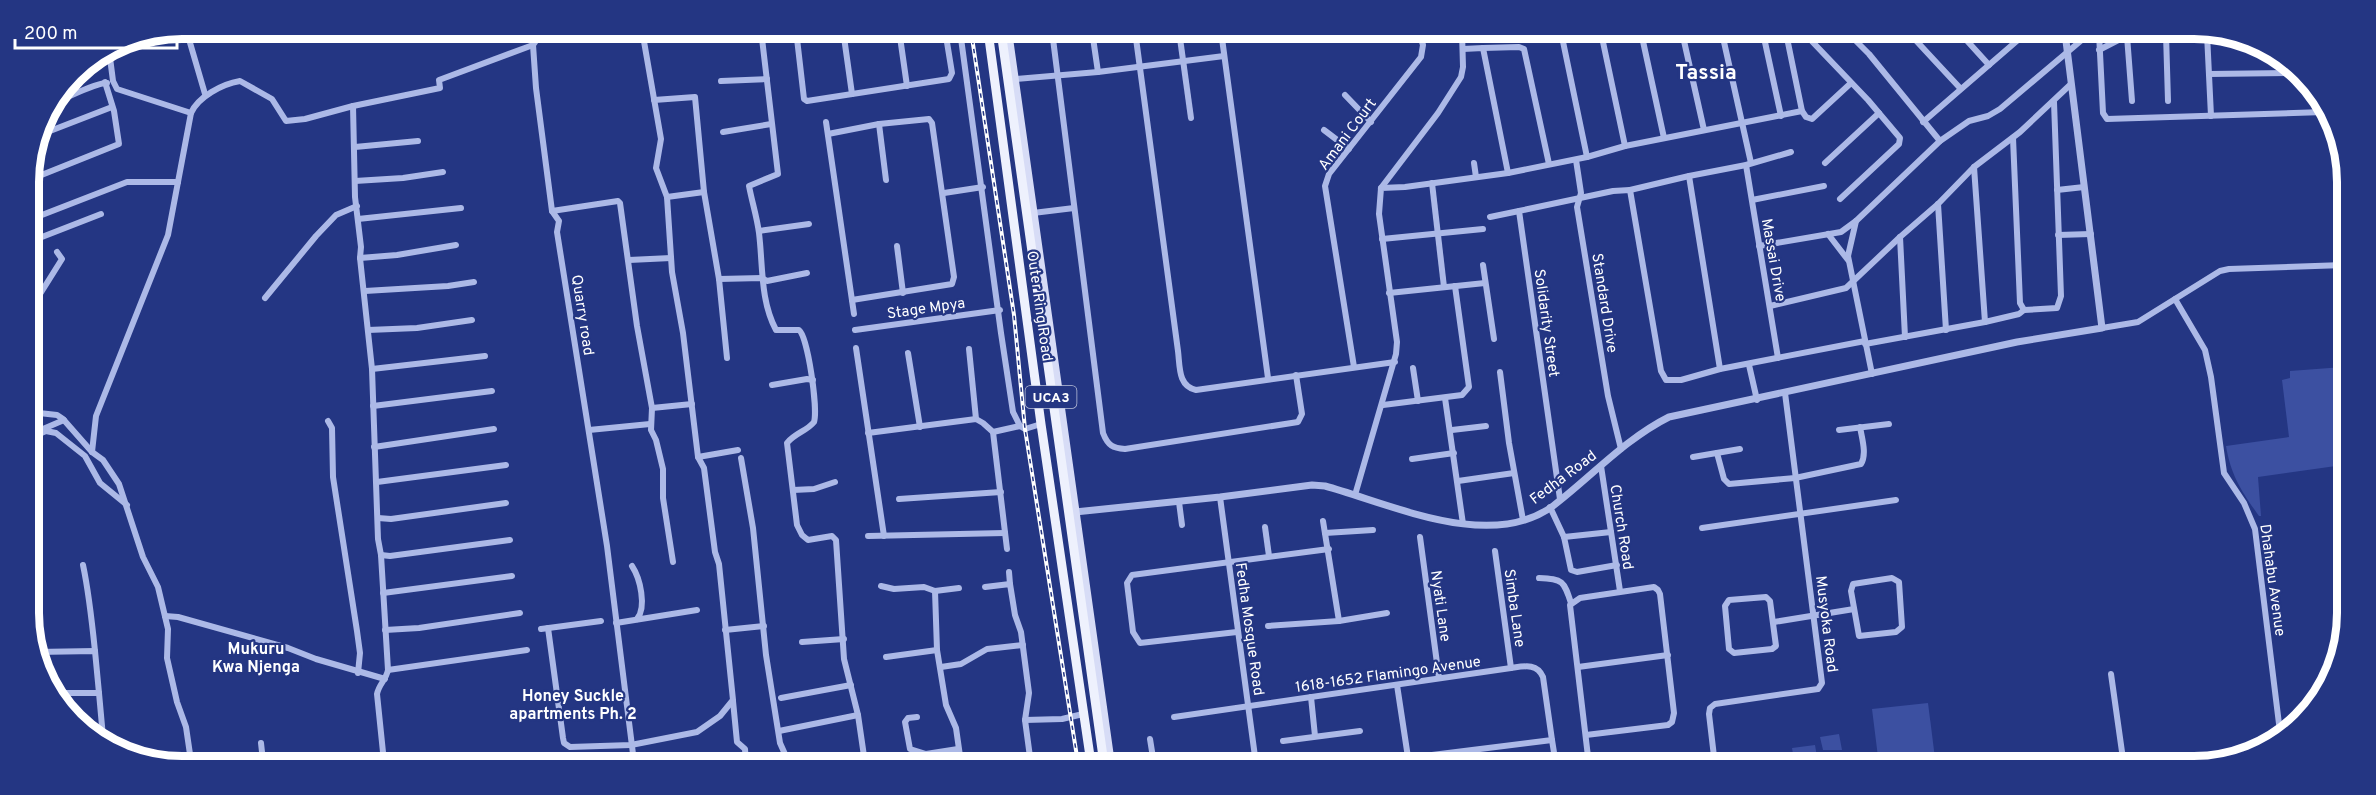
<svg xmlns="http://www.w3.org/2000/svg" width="2376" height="795" font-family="Overpass,sans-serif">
<rect width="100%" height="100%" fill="#243683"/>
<g fill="#3c50a1">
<path d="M 2343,367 L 2343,465 L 2258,477 L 2261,516 L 2259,516 C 2242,492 2231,476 2226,446 L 2289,437 L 2282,380 L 2290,378 L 2290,371 Z"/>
<polygon points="1928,703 1936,766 1879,765 1872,709"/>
<polygon points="1839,734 1842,750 1823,750 1820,737"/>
<polygon points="1815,745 1817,757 1794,760 1792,748"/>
</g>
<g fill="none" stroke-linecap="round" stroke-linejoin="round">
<g stroke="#acb9e7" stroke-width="6">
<polyline points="186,29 205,94"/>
<polyline points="544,29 533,45 536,88 552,211 559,221 557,232 607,546 634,762"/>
<polyline points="703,30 706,34 741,30"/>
<path d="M 761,30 L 778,174 L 749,186 C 752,202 757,217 759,233 C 763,265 760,300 776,330 L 799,330 C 808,337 818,409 814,422 C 807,431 795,433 787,443 L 797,525 L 802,535 L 808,540 L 832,536 L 836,540 L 844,659 L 858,715 L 865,763"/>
<polyline points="796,30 804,99 807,101 949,79 952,73 945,30"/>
<polyline points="843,30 852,94"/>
<polyline points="899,30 907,86"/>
<polyline points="960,31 1001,333 1013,412 1020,426"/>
<path d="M 1052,31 L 1103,433 C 1108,446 1113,448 1125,449 L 1298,422 L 1302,414 L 1296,375"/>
<polyline points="1092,31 1098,72"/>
<path d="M 1135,31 L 1178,351 C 1180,367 1178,386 1196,390 L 1395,362"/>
<polyline points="1179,31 1191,118"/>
<polyline points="1221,31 1268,378"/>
<polyline points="1393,32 1406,35 1424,32"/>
<polyline points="1561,32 1587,157"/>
<polyline points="1641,32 1664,138"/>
<polyline points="1682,32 1704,130"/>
<polyline points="1722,33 1751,163"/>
<polyline points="1763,33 1781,116"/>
<polyline points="1786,33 1802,111 1806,117 1812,119 1851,83"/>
<polyline points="1804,33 1868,100 1900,138 1899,144 1840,199"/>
<polyline points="1848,33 1869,54 1940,141"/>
<polyline points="1909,33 1960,88"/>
<polyline points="1960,33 1989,65"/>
<polyline points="2012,33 2018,40"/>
<polyline points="2099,33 2103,113 2107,119 2324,112"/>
<polyline points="2166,34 2168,101"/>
<polyline points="2207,34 2211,116"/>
<polyline points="2127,36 2132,101"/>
<polyline points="2207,36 2236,35"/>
<polyline points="1222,39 1263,31"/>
<polyline points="1603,42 1625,146"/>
<polyline points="1483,48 1519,47 1524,49 1549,164"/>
<polyline points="1463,49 1483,48 1508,173"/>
<polyline points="109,50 113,81 117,89 191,113"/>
<polyline points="2099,50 2130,34"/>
<polyline points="2209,74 2296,73"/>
<polyline points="1015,79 1098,72 1224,56"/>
<polyline points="721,81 767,79"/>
<polyline points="1345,95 1371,122"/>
<polyline points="654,100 695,97 704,192 719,279 727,358"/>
<path d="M 55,102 C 67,98 97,82 107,83"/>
<path d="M 353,106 L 355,197 L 361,247 L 360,258 L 372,369 L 378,539 L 381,555 L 388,670 C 386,680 379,684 377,694 L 384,762"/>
<polyline points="826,122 854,314"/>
<polyline points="1923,122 2026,33"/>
<polyline points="879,124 886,180"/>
<polyline points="1324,130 1349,149"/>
<polyline points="723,132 771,124"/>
<polyline points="828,134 879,124 929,119 932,123 954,277 952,284 852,300"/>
<polyline points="37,136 112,107"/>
<polyline points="2013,138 2020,303 2024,310 2057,308 2061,296 2054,102"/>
<polyline points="355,147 418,141"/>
<polyline points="1576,160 1581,193 1577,207 1608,396 1621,449"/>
<polyline points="1474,163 1476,177"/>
<polyline points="1825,163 1879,113"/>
<polyline points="1746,165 1778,358"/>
<polyline points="29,180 119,144 114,111 105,82"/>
<polyline points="355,181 403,178 443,172"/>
<polyline points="1432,183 1444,287"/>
<polyline points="1381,188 1438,113 1461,77 1463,67 1462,32"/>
<polyline points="1630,190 1689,176"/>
<polyline points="2057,190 2084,187"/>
<polyline points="944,193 983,187"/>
<polyline points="667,197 704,192"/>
<polyline points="1752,200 1824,186"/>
<polyline points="1938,204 1946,330"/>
<polyline points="552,211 618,201 620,203 637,326 652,408 651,430 656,440 663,469 663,498 673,562"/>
<polyline points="1033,213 1074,208"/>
<polyline points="1490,217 1519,211"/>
<polyline points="358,219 461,208"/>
<polyline points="29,220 127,182 178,182"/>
<polyline points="1856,221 1848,256 1872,374"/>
<polyline points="759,231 809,224"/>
<polyline points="1828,234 1848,260"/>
<polyline points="2058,235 2091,234"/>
<polyline points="1900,237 1905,337"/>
<polyline points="1382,239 1483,229"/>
<polyline points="29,242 101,214"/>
<polyline points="897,246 903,293"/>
<polyline points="1759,246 1841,232 1856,221 1940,141 1969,121 1988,116 2000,109 2090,33"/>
<polyline points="360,258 397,255 456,245"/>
<polyline points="629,260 671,258"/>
<polyline points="1483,265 1494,339"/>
<polyline points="719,279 762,278 767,281 807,273"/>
<polyline points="365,291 448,286 474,282"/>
<polyline points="1389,293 1485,283"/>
<polyline points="265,298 316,236 336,215 357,206"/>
<polyline points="2175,299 2205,350 2211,377 2224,473 2244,503 2255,529 2280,732 2278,738"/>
<polyline points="1770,306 1846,288 1900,237 1938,204 1974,167 2020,132 2071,84"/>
<polyline points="30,310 62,259 57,252"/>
<polyline points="1985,322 2019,314 2024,310"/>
<polyline points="2102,328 2138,322 2220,271 2229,269 2344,265"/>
<polyline points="368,330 417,328 472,320"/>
<polyline points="855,330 1000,310"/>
<polyline points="1865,344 1985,322 1974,167"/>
<polyline points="856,348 884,536"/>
<polyline points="969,349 976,419"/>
<polyline points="908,353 920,427"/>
<polyline points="1749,365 1757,400"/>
<polyline points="1354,367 1325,186 1329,174 1421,57 1423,45 1419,32"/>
<polyline points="1413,368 1418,401"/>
<polyline points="372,369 485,356"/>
<polyline points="1720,369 1689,176 1746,165 1791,152"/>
<polyline points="1500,372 1509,443 1523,520"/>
<polyline points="772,385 807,379 813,380"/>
<polyline points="1445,398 1463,524"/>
<polyline points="1383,405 1462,395 1469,387 1455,286"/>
<polyline points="373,406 492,391"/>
<polyline points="652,408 692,404"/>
<polyline points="30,412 57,415 63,419 92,452 103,460 119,484 143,557 158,587 168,629 167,658 177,702 186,727 191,761"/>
<polyline points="328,421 332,428 333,477 357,631 360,653 358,673"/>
<polyline points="43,429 64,420"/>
<polyline points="589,430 650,424"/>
<polyline points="1452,430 1486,426"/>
<polyline points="1839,430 1889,424"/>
<polyline points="993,432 1007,549"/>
<polyline points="868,433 976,419 983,423 993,432 1020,426 1025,429 1041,424"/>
<polyline points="30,438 46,431 56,433 85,456 100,483 127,505"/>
<polyline points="374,447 494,429"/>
<path d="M 92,452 L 96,416 L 168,235 L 191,113 C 198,97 222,84 240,81 L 272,99 L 286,121 L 305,119 L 353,106 L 440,88 L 439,80 L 533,45"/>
<path d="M 1717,453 L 1724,479 L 1729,484 L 1795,478 L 1861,464 C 1867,454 1862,439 1860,427"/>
<polyline points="698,457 738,450"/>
<polyline points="1693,457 1740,449"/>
<polyline points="741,458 753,528 766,655 780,743 789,763"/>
<polyline points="1412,459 1454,453"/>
<polyline points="1601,466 1620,591"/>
<polyline points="1458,481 1514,473"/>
<polyline points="377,482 506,465"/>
<polyline points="793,490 814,489 835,482"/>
<polyline points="1355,495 1396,354 1397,342 1379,214 1381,188 1405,187 1508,173 1587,157 1625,146 1802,111"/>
<polyline points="1220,497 1256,764"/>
<polyline points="899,499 1001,492"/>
<polyline points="1560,499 1519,211 1613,191 1630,190 1661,371 1666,380 1681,380 1720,369 1865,341"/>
<polyline points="1179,502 1182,525"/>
<polyline points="1550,507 1564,537 1571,570 1577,572 1617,565"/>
<polyline points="378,518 391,519 506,503"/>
<polyline points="1323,521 1339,621"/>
<polyline points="1265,527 1269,556"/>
<polyline points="1702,528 1896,500"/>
<polyline points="1325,533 1373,530"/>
<polyline points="868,536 1005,533"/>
<polyline points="1420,537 1439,678"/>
<polyline points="1564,537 1611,532"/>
<polyline points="1495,551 1511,668"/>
<polyline points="381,555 390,556 510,540"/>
<path d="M 83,565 C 89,593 92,622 95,651"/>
<path d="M 632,566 C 640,578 647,607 637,619"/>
<polyline points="1009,572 1010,584"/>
<path d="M 1539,578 C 1563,579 1564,581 1571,603"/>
<polygon points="1892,578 1899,582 1902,627 1896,632 1859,636 1851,591 1853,584"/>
<polyline points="881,586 894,589 924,587 935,591 959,588"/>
<polyline points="985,587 1010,584 1015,615 1021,632 1029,693 1025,720 1030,757 1037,763"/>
<polyline points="935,591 937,650 946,705 956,728 961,763"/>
<polyline points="383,593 512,576"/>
<polygon points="1766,597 1770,601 1776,646 1772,649 1734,653 1729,649 1725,606 1729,600"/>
<polyline points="165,616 178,617 288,648 316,659 385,679"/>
<polyline points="1774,622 1854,609"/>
<polyline points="616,623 697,610"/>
<polyline points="1268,626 1339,621 1387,613"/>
<polyline points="548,628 563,738 564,743 570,747 631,745 697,732 720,716 733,700 719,564 715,552 704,468 698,457 683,333 672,272 667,197 656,168 661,139 642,30"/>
<polyline points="541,629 601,621"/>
<polyline points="385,630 419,628 520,613"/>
<polyline points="725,630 764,626"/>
<polyline points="1237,632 1140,643 1133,632 1127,583 1132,575 1329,549"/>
<polyline points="802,642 844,639"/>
<polyline points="36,652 95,651 99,693"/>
<polyline points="886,657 937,650"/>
<polyline points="941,667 961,664 987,649 1023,645"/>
<polyline points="1578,667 1668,655"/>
<polyline points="388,670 527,650"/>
<polyline points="2111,674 2124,766"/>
<polyline points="1397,685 1409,764"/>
<polyline points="57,693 99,693 103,737"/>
<polyline points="1311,697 1315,736"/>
<polyline points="781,698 851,685"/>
<polyline points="733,701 737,742 745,749 746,763"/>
<polyline points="917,717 908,718 905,722 910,749 926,754 958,749"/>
<path d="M 1174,717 L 1511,668 C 1525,666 1537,663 1543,677 L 1552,740 L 1432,755"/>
<polyline points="1025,720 1062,719 1083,714"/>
<polyline points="779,731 858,715"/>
<polyline points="1586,735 1668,725 1672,722 1674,713 1660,594 1658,590 1654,587 1580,598 1570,605 1589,765"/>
<polyline points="1150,739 1154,764"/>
<polyline points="1552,740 1556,765"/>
<polyline points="1283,741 1360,731"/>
<polyline points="261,743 263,761"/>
<polyline points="994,763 1030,757"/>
<polyline points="1641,765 1666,761 1672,765"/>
<polyline points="1715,765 1709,714 1710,708 1715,704 1818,689 1822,683 1785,393"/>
</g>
<path stroke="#acb9e7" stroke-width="7" d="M 1075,512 L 1220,497 L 1312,485 L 1325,486 C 1391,504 1490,552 1553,506 C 1591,477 1625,439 1669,417 L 2017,342 L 2102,328 L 2065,33"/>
<polyline stroke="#d7dcf6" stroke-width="8" points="1008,31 1111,764"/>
<g stroke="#eef1fd" stroke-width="9">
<polyline points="988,31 1041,424 1091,763"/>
<polyline points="1001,31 1104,764"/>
</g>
<defs>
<polyline id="rail" points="971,31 1014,315 1025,429 1078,763"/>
</defs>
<use href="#rail" stroke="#fff" stroke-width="4"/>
<use href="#rail" stroke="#243683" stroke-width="1.5" stroke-dasharray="4.5" stroke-linecap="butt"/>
</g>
<g text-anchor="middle" stroke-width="4.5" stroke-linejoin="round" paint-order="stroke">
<rect fill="#243683" stroke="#bdc3da" stroke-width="1.5" x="1025.5" y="386" width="51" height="22" rx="4.5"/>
<g font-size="14" font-weight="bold" fill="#fff">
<text x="1051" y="402">UCA3</text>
</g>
<g font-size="15" fill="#fff" stroke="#243683">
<text transform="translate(1347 134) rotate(-53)" y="5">Amani Court</text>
<text transform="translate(1774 260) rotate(80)" y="5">Massai Drive</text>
<text transform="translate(1605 303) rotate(81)" y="5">Standard Drive</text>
<text transform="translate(1040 306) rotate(82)" y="5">Outer Ring Road</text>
<text transform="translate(926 308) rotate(-8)" y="5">Stage Mpya</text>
<text transform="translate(583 315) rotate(81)" y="5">Quarry road</text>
<text transform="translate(1547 323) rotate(82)" y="5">Solidarity Street</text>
<text transform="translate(1563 477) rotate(-37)" y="5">Fedha Road</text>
<text transform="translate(1622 527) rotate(81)" y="5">Church Road</text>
<text transform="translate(2273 580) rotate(82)" y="5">Dhahabu Avenue</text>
<text transform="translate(1441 606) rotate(82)" y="5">Nyati Lane</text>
<text transform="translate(1515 608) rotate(82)" y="5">Simba Lane</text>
<text transform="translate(1827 624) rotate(83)" y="5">Musyoka Road</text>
<text transform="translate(1250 629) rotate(82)" y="5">Fedha Mosque Road</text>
<text transform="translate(1388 674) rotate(-8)" y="5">1618-1652 Flamingo Avenue</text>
</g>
<g font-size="16" font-weight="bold" fill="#fff" stroke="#243683">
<text x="256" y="654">Mukuru<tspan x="256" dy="18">Kwa Njenga</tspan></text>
<text x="573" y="701">Honey Suckle<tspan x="573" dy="18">apartments Ph. 2</tspan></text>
</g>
<g font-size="21" font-weight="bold" fill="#fff" stroke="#243683">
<text x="1706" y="79">Tassia</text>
</g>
</g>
<path d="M0 0H2376V795H0ZM182 39H2194A143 143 0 0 1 2337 182V613A143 143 0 0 1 2194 756H182A143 143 0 0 1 39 613V182A143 143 0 0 1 182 39Z" fill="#243683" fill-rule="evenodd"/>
<path fill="none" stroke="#fff" stroke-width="8" d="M182 39H2194A143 143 0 0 1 2337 182V613A143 143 0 0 1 2194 756H182A143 143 0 0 1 39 613V182A143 143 0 0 1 182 39Z"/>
<path d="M15 39v9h162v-9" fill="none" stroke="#ffffff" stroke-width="3"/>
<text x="24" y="39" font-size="18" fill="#ffffff" stroke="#243683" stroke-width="4.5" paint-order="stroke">200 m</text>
</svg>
